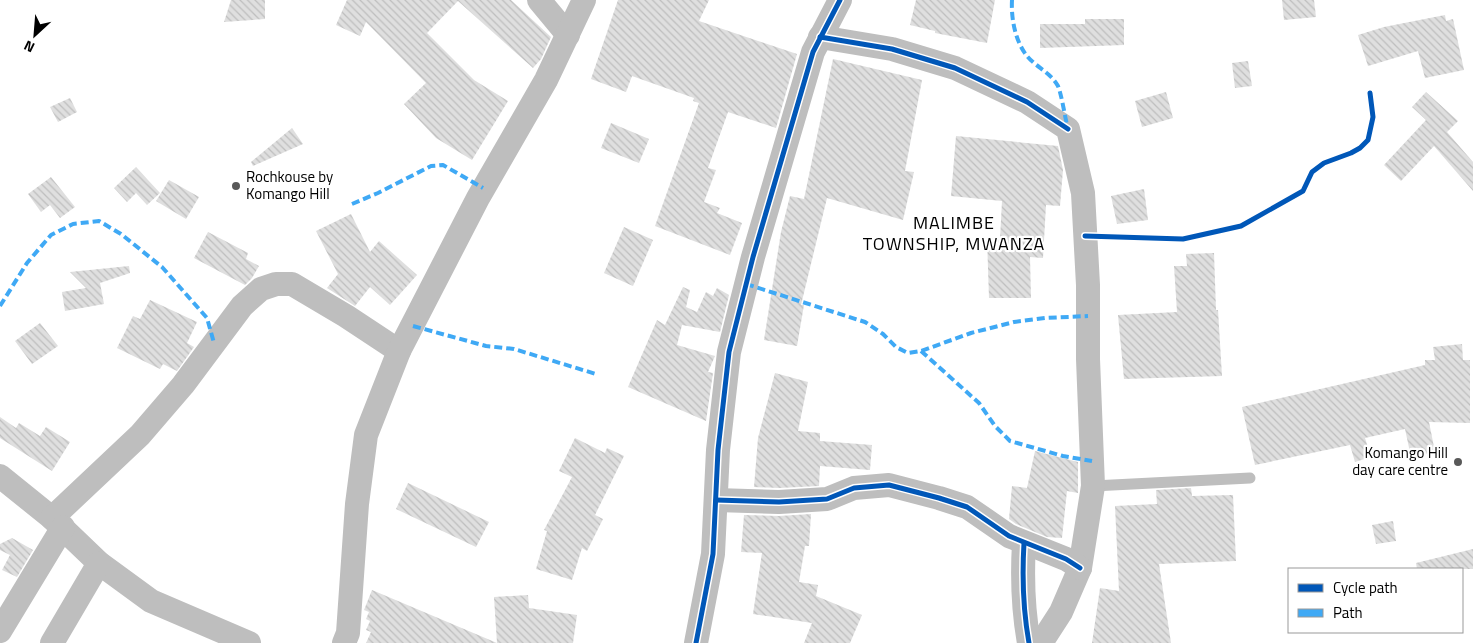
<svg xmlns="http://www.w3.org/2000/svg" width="1473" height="643" font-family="'Titillium Web',sans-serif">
<defs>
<pattern id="building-back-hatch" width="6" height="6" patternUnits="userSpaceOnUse" patternTransform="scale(1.25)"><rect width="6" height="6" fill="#dfdfdf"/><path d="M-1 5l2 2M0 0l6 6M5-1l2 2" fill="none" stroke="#bebebe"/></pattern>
</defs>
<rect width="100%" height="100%" fill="#fff"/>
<g fill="url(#building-back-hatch)">
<polygon points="231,0 265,0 265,19 224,22"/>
<polygon points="347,0 511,0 551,37 541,59 533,68 458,1 427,33 474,80 508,101 472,160 436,138 404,104 426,83 366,22 360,36 336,25"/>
<polygon points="618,0 709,0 699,21 797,54 776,128 728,112 708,168 716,170 704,202 720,208 717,213 742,223 730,255 655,226 699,103 693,101 694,98 632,76 626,92 591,79"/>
<polygon points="916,0 995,0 987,43 935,33 935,31 910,25"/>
<polygon points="1282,0 1314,0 1316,17 1284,20"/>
<polygon points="1445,15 1446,21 1453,19 1464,70 1425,78 1418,51 1368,66 1358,35 1384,27"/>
<polygon points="1085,19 1124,19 1124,45 1040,48 1040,24 1085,24"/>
<polygon points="833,59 922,80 905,171 914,172 903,220 827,198 801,305 804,305 797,346 764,340 781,232 790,196 804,199"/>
<polygon points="1248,61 1252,86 1235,88 1232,63"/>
<polygon points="1166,92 1173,118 1142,127 1135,101"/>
<polygon points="1426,92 1458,121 1447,132 1473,162 1473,191 1434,146 1401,181 1384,165 1426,120 1412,107"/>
<polygon points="70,98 77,112 58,122 50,107"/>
<polygon points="611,123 649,139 639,163 601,148"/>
<polygon points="292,128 303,144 253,166 251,162"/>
<polygon points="956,136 1058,146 1063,170 1060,206 1046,205 1043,258 1030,257 1031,298 989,298 987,238 1000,239 1002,201 951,196"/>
<polygon points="136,167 160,193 147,205 136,193 127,202 114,188"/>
<polygon points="51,177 75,207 60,218 50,205 41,212 28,194"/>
<polygon points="169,180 199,197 186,219 156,201"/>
<polygon points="1144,189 1148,220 1117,224 1111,196"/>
<polygon points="351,214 370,252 379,241 417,275 390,305 370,287 355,306 327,288 338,274 316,231"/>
<polygon points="624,227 653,240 633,286 604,273"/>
<polygon points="208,232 248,253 246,259 259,266 252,278 245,285 194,258"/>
<polygon points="1214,253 1216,310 1218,310 1222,376 1124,379 1118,315 1177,312 1174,266 1187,266 1186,254"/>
<polygon points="129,266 130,273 100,283 104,304 65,311 62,292 86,288 70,272"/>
<polygon points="683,287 690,290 686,307 697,312 706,292 713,296 717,288 729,295 720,332 682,325 677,345 715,356 708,372 713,373 706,421 628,387 657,320 665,325"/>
<polygon points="150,300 197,322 187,343 194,347 177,371 163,364 160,369 117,348 133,316 140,319"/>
<polygon points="40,323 58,346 32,364 15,341"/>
<polygon points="1462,344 1463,360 1470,360 1470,423 1429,422 1435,452 1411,457 1405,429 1365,438 1371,457 1355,462 1350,445 1255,465 1242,407 1425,365 1425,360 1435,360 1433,347"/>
<polygon points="775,373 808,382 798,431 820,433 820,441 872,445 870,470 820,466 819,486 779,488 754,487 758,438"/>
<polygon points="0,417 16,428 19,423 40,436 46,427 70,442 52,471 0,438"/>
<polygon points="575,438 605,453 607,448 624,456 595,515 603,519 587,551 582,548 572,580 536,569 547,531 544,530 572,477 559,471"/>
<polygon points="1035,451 1078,462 1078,493 1067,491 1062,538 1047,537 1016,524 1009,519 1012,486 1027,488"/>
<polygon points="408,483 489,522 476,547 396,509"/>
<polygon points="1191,488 1192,496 1233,495 1236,561 1159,564 1171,643 1092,643 1100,588 1119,591 1115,506 1157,504 1156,490"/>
<polygon points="811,514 809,546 805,546 799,582 818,585 816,596 862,615 850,643 804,643 812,623 753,614 762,553 741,552 744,515 779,516"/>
<polygon points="1393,521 1396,541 1376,544 1372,525"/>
<polygon points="12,538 33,550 17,577 2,570 10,555 0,550 0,544"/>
<polygon points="1473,549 1473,569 1417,569 1416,563"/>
<polygon points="372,590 497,643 366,643 371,632 366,630 370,621 366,619 369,612 364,610"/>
<polygon points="528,595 529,608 577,615 573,643 497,643 494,597"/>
</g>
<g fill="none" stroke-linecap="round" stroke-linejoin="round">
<polyline stroke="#bebebe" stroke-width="11" points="1093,486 1250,478"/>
<g stroke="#bebebe" stroke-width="24">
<polyline points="539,0 568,35"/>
<polyline points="820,37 892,49 955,68 1027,102 1068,129 1083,193 1088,285 1088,359 1093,486 1080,568 1061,612 1041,643"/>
<polyline points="0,476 52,518 99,563 151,601 249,643"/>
<polyline points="716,500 779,502 827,499 854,488 889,485 939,498 967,507 1009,536 1066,559 1080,568"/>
<polyline points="52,518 140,435 183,385 242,306 261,289 276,284 292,284 346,316 399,351"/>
<path d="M 1024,543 C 1022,577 1023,610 1029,643"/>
<polyline points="0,631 63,527"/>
<polyline points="52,643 99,563"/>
<polyline points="344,643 348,633 357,504 366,435 399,351 478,198 546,80 584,0"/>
<polyline points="696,643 713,554 718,450 729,352 753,257 813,52 840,0"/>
</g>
<g stroke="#3fa9f5" stroke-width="4" stroke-dasharray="8 4" stroke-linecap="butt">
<path d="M 1012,0 C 1011,18 1015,41 1027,56 C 1036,67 1051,73 1058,86 C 1062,96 1065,118 1068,129"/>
<polyline points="352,204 378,193 431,166 443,165 483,188"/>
<polyline points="746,284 865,322 883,334 896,347 908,353 921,351 971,333 1014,322 1045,318 1088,316"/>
<polyline points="0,306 27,263 51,235 73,224 99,221 121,234 162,267 207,318 214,343"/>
<polyline points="413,326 486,346 514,349 596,374"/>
<polyline points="921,351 979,403 995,426 1010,441 1063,456 1092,461"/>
</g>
<defs>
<g id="cycleway">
<polyline points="820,37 892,49 955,68 1027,102 1068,129"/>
<polyline points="1085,236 1183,239 1241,226 1303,191 1312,172 1324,163 1351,153 1360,148 1368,140 1373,117 1370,93"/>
<polyline points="716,500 779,502 827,499 854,488 889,485 939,498 967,507 1009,536 1066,559 1080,568"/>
<path d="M 1024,543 C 1022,577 1023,610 1029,643"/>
<polyline points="696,643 713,554 718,450 729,352 753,257 813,52 840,0"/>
</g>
</defs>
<use href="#cycleway" stroke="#fff" stroke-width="8"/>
<use href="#cycleway" stroke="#0057b8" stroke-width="5"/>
</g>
<g fill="#595959" stroke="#fff" stroke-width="2">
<circle cx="236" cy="186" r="5"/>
<circle cx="1458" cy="462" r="5"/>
</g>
<g text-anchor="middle" stroke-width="4.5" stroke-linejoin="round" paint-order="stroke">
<g font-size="15" fill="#000" stroke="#fff" text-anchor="start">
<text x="246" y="182">Rochkouse by<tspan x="246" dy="17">Komango Hill</tspan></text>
<text x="1448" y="458" text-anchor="end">Komango Hill<tspan x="1448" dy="17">day care centre</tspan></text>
</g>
<g font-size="18" letter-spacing="1" fill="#000" stroke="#fff">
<text x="954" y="229">MALIMBE<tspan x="954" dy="21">TOWNSHIP, MWANZA</tspan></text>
</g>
</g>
<rect x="1288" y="568" width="175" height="65" fill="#ffffff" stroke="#999999"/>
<rect x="1298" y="584" width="25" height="8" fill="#0057b8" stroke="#999999"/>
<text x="1333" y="593" font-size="15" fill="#000000">Cycle path</text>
<rect x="1298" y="609" width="25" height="8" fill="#3fa9f5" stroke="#999999"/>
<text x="1333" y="618" font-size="15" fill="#000000">Path</text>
<g transform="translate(35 35) rotate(206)" stroke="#ffffff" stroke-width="4" paint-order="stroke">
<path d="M0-4L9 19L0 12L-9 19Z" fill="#000000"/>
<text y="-8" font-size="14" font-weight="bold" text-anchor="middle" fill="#000000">N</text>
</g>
</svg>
